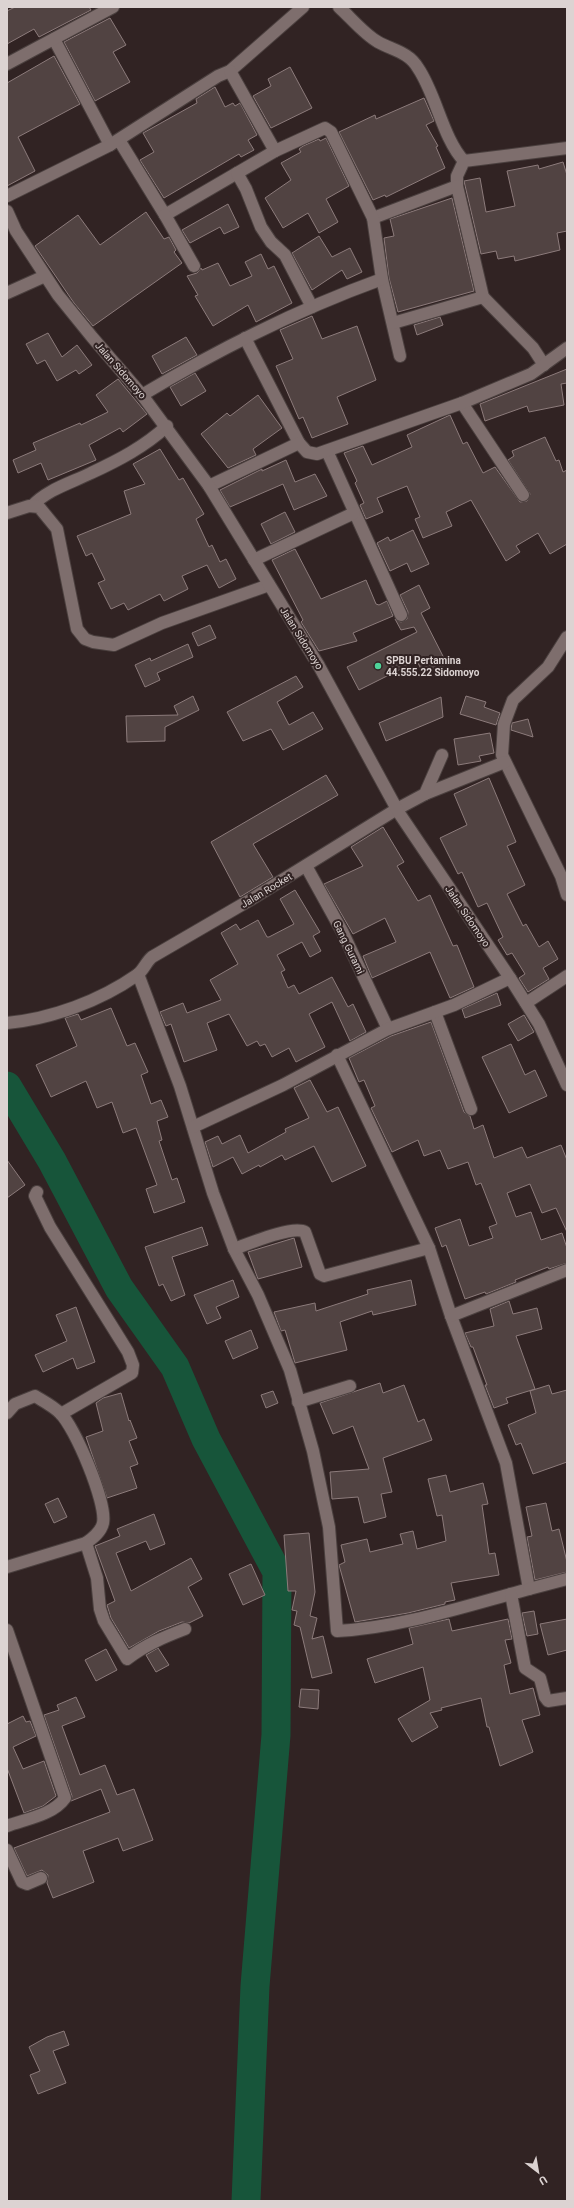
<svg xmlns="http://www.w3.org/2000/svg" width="574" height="2208" font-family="Roboto,sans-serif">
<rect width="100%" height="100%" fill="#312323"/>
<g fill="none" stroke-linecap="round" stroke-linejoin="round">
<polyline stroke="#17553a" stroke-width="29" points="7,1086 52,1161 119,1288 175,1367 206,1439 277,1572 276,1735 255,1986 246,2201"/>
</g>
<g fill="#514342" stroke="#8c7b7b">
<polygon points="15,7 89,7 91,10 39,37 34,29 7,44 7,11"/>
<polygon points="110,18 126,45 113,52 130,82 95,101 64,42"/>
<polygon points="54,56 80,104 18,137 35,171 7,186 7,83"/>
<polygon points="290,67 312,108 271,128 253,96 271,86 268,79"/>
<polygon points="215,87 225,107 233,103 235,106 240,103 257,135 248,140 254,150 241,157 239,154 164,198 140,160 154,152 143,133 197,103 196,99"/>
<polygon points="424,98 434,121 426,125 438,146 436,147 445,168 386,197 385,195 373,200 339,132 375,115 376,119"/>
<polygon points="326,138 349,186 326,199 338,222 319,233 308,213 283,228 265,198 291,180 281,163 301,152 299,149 303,146 319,139 320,141"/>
<polygon points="563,162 567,175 567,231 557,233 560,250 515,261 514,256 498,259 496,251 481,254 464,181 480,178 486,212 515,206 507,171 538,165 539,169"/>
<polygon points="452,198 474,291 398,312 389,278 384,238 394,236 390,219"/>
<polygon points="228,204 239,227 224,234 220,227 190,243 182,230"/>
<polygon points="146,212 164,239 169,237 176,250 174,252 182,263 93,326 74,303 35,246 78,215 100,245"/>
<polygon points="319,236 332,257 350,248 362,272 347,279 342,270 312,290 292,253"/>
<polygon points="261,254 268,269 274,266 292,303 256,322 248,305 213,326 195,296 198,295 187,276 197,273 201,268 202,270 218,263 230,286 252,276 245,262"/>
<polygon points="312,316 322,339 357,326 376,380 337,397 348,424 312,438 303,417 299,419 276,366 293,359 280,330"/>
<polygon points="440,317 443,325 417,335 414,325"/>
<polygon points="48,333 62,357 77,345 92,365 79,374 76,370 57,381 45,360 37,364 26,344"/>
<polygon points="186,337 197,355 162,374 152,356"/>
<polygon points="567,369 567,383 561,384 564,405 529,412 527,406 485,421 480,404"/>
<polygon points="195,373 206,391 181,406 170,387"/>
<polygon points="118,379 147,414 123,432 120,428 89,445 96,460 48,480 41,463 18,473 13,460 36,450 33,443 80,423 81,425 108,412 96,395"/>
<polygon points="258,395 282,428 253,449 256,455 228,468 201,434 227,413 230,416"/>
<polygon points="450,415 463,444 467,442 483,473 495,467 520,502 527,501 530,494 508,460 514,456 512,451 545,437 556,461 559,460 563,472 567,470 567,544 550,554 538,533 516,546 520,552 506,561 471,500 446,512 452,526 423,538 415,519 420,517 407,486 377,498 383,512 366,519 360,505 364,503 355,483 357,481 344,453 363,446 372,465 412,447 407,435"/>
<polygon points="160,449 179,480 183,478 204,514 196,519 209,547 212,545 220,562 226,559 236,579 219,588 207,565 182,576 188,589 164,601 160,594 128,610 124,603 111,609 98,583 105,580 92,553 86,556 77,536 131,514 124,491 145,484 133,464"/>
<polygon points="286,460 295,482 315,474 327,496 294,510 283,484 230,507 220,490 262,469 262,471"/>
<polygon points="285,512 295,532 271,544 261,524"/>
<polygon points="413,530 429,564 411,572 407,563 390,571 377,543 388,537 390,541"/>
<polygon points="295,549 321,599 366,580 376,604 379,605 387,601 393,616 353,633 357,641 319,651 301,622 303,620 272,560"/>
<polygon points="419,585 430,608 421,613 447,664 424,675 417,661 359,690 347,667 417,632 414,627 401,630 395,619 401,622 407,619 408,612 400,595"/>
<polygon points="210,625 216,638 198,646 192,633"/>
<polygon points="188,644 193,657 157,673 160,680 145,687 135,665 150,658 151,661"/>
<polygon points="296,676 303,687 277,702 289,725 313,712 323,729 283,750 271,729 243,741 227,712"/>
<polygon points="193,696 199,710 165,727 165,741 127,742 126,716 178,715 174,706"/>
<polygon points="466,696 486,702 484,707 500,713 496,725 460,714"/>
<polygon points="441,697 443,717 386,741 379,723"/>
<polygon points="528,719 533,737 511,730 512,723"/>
<polygon points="490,733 494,753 479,756 481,761 458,765 454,739"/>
<polygon points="326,775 338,795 253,844 273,877 240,897 211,842"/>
<polygon points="489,778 516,842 507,846 525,885 507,894 523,926 526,924 539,947 548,941 558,959 543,968 549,979 528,992 519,978 525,974 512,953 507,955 498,940 503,937 487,903 478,907 462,872 458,874 440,838 467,825 454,794"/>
<polygon points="383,827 404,862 397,866 418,901 430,895 453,946 457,945 474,987 450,998 430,952 372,978 363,956 396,942 385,918 353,934 324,884 363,866 351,847"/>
<polygon points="295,890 320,932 313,936 321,951 310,957 302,942 277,955 285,970 281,972 288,988 294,985 299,994 332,977 348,1007 353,1004 366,1032 350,1041 332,1002 309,1014 325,1047 296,1062 289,1048 272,1057 265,1044 260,1046 257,1041 247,1046 229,1014 207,1023 217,1050 184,1062 171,1024 166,1026 160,1012 183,1003 187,1013 221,1000 210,980 238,964 221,933 236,924 240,930 258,920 267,937 269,937 294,924 280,899"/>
<polygon points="497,993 501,1005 465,1018 462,1009"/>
<polygon points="111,1008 127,1046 135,1043 148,1072 141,1075 151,1104 161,1100 168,1117 157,1121 162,1140 159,1141 172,1180 177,1178 185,1202 154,1213 146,1189 157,1185 136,1128 123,1133 112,1102 97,1108 86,1081 51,1097 36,1065 77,1046 65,1018 78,1014 81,1020"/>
<polygon points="524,1015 534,1032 518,1041 508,1024"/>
<polygon points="431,1022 464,1112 470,1116 474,1129 483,1125 494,1158 522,1147 527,1158 561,1145 567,1160 567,1232 556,1208 542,1213 530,1184 507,1193 516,1217 531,1212 541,1240 562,1233 567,1248 567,1263 549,1269 548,1267 515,1280 516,1282 486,1294 485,1292 465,1299 446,1245 442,1247 435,1228 460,1219 469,1246 493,1238 489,1227 497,1224 481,1183 476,1185 468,1162 448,1169 440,1150 424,1156 418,1140 392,1152 371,1108 375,1106 364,1080 359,1082 349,1058 391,1036"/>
<polygon points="511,1044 525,1075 535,1070 547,1096 509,1113 482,1057"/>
<polygon points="310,1080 327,1112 338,1107 366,1166 332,1182 314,1146 285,1160 282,1155 260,1167 259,1165 242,1174 233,1157 213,1167 205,1142 218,1136 222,1144 240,1135 248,1153 286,1132 285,1129 309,1118 294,1088"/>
<polygon points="7,1160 25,1185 7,1198"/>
<polygon points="202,1227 208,1245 172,1257 185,1295 171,1301 163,1284 159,1286 145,1247"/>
<polygon points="294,1238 302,1267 258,1279 248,1252"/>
<polygon points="233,1280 239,1297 216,1307 221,1318 207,1324 194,1295"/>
<polygon points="411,1280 416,1305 373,1315 372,1311 340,1322 347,1350 295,1363 285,1330 281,1331 274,1312 315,1303 316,1311 368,1294 367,1290"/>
<polygon points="509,1301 513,1314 537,1308 542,1329 516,1336 535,1389 506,1398 508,1403 494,1408 485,1385 487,1385 473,1347 471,1347 465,1333 494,1326 490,1309"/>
<polygon points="76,1307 95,1362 77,1369 73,1358 43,1372 35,1355 67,1341 56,1315"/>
<polygon points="251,1330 258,1348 233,1359 225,1341"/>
<polygon points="380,1383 383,1393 404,1385 418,1422 424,1419 432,1440 383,1458 392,1492 381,1494 386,1517 364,1523 358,1497 332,1499 330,1472 369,1469 353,1426 333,1434 320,1403"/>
<polygon points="549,1385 552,1394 567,1390 567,1462 533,1474 521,1443 516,1445 508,1425 536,1413 530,1391"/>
<polygon points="273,1391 278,1403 266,1408 261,1395"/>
<polygon points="121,1393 129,1421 130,1420 137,1438 129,1441 138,1464 130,1467 137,1488 107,1498 86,1437 103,1431 96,1403 103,1398"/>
<polygon points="446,1475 450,1492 483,1483 488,1504 482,1505 489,1554 495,1553 499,1575 451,1583 455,1600 445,1602 445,1604 408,1613 355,1622 339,1565 345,1562 341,1545 367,1539 370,1552 403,1544 400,1534 413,1531 417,1549 446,1541 442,1515 437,1516 428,1479"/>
<polygon points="58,1498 67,1517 54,1523 45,1504"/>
<polygon points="546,1503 552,1531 559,1529 567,1562 567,1572 535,1580 527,1537 532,1536 526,1507"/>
<polygon points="154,1514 165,1544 150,1550 146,1541 116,1553 131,1591 191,1558 202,1579 188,1587 203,1616 189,1623 182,1622 159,1631 129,1648 111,1618 107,1605 115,1601 95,1546 120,1536 117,1529"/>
<polygon points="309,1533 315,1592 310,1616 317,1618 312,1639 323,1636 332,1673 312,1678 300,1627 294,1625 297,1611 292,1610 296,1591 288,1591 284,1535"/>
<polygon points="251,1564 265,1595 243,1605 229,1574"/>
<polygon points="534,1611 538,1634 527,1636 522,1613"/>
<polygon points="449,1619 452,1631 508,1619 512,1639 505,1640 511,1663 504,1665 510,1694 533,1688 540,1715 522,1720 533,1752 500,1766 489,1727 487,1727 481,1698 441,1708 442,1710 430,1713 438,1727 412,1742 398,1719 430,1700 423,1667 375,1683 367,1659 413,1644 409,1628"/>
<polygon points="567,1619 567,1650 548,1655 540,1624"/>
<polygon points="158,1648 169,1665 156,1672 146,1655"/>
<polygon points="106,1649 117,1670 96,1681 85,1660"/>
<polygon points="301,1689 319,1690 318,1709 299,1707"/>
<polygon points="76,1697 85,1717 62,1726 80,1775 105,1765 117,1795 134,1789 153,1840 123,1851 118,1838 83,1851 94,1882 53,1898 47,1883 48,1875 42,1870 27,1876 14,1848 110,1812 101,1789 71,1801 72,1796 44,1715 59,1710 57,1705"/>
<polygon points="23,1716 26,1722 30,1721 36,1736 13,1747 23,1769 44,1761 56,1796 43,1806 24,1813 7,1768 7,1724"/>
<polygon points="64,2031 69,2045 53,2051 66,2083 38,2094 30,2075 40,2071 29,2047 47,2037"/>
</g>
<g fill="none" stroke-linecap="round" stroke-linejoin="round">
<defs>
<g id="street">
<path d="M 339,7 C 351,18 364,34 378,42 C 392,50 409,52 418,68 C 436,94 443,139 464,161"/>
<polyline points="54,39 110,145"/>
<polyline points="7,64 113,7"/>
<polyline points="119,140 165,215 275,151"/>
<polyline points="237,173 246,189 261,227 271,242 285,255 312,307"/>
<polyline points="7,196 110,145 218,76 230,71 303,7"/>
<polyline points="165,215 194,266"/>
<polyline points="373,218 457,186 457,176 464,161 567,148"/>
<polyline points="382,279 400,356"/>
<polyline points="7,293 45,276"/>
<polyline points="483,297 533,348 544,365"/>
<polyline points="393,323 483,297 457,186"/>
<polyline points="245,338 299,443"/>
<path d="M 142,395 C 219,349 299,309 382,279 L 373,218 L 331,132 L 325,128 L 275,151 L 230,71"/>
<polyline points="462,403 523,495"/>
<polyline points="327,451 401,615"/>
<polyline points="209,486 299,443 307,452 317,454 462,403 531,374 567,348"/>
<path d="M 32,506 C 48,489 71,483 91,473 C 119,460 144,447 167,426"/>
<polyline points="7,513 29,506 39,507 57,529 77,629 85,639 93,642 114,645 162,623 269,585"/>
<polyline points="254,560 354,513"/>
<polyline points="567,637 548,667 513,700 504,724 502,755 561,876 567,895"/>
<polyline points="425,794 505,762"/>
<polyline points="306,866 343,933 388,1029"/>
<path d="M 138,974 L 180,1086 L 213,1193 L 234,1249 L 258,1295 L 290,1370 L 313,1451 L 329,1527 L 337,1631 C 400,1628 469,1605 529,1589 L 506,1463 L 451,1316 L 429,1248 L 337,1055"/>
<polyline points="526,1003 567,976"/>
<polyline points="435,1012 471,1109"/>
<path d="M 7,1023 C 51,1019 100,1001 137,975 C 143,971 146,962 152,957 L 250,900 L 397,809 L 425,794 L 442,755"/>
<polyline points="193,1127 283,1085 388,1029 454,1005 510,978"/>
<polyline points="37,1192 35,1196 50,1227 128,1352 133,1365 132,1373 61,1414"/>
<path d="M 234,1249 C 248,1244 293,1225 305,1232 L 320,1274 L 324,1276 L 429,1248"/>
<polyline points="451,1316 567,1270"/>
<polyline points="298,1402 350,1386"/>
<path d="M 7,1413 L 15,1404 L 35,1396 C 43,1401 53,1406 60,1413 C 75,1427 107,1503 103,1523 C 101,1532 93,1538 86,1543"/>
<path d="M 7,1567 L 86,1543 L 97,1578 L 100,1609 L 104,1621 L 127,1659 C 145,1645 164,1637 185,1629"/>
<polyline points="529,1589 567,1579"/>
<polyline points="511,1594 525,1668 540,1678 545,1697 548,1701 567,1698"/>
<path d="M 7,1630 L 65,1798 C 53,1815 26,1819 7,1826"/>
<polyline points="7,1850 22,1882 27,1884 41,1878"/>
</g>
<polyline id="secondary" points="7,211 16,231 58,295 92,337 142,395 209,486 319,666 399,813 510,978 539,1024 567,1085"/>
</defs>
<use href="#street" stroke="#4b403f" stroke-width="14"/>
<use href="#secondary" stroke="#4b403f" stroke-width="14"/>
<use href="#street" stroke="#7e6e6d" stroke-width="12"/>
<use href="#secondary" stroke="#7e6e6d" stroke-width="12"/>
</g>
<circle fill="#4ed399" stroke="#312323" stroke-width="1.5" cx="378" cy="666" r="4"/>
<g text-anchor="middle" stroke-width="4" stroke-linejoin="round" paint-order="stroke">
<g font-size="10" fill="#dcd3d2" stroke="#312323">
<text transform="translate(121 370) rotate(49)" y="4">Jalan Sidomoyo</text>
<text transform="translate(302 638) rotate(58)" y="4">Jalan Sidomoyo</text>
<text transform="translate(266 890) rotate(-31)" y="4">Jalan Rocket</text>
<text transform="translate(468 916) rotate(56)" y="4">Jalan Sidomoyo</text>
<text transform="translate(349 947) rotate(64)" y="4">Gang Gurami</text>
</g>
<g font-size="10" font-weight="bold" fill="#dcd3d2" stroke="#312323" text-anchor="start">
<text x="386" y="664">SPBU Pertamina<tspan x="386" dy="12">44.555.22 Sidomoyo</tspan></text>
</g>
</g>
<rect width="574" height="2208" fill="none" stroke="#dcd3d2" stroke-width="16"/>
<g transform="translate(538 2172) rotate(149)" stroke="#312323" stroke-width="3" paint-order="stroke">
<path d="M0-3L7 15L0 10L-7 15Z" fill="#dcd3d2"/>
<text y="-6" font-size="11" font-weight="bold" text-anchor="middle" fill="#dcd3d2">U</text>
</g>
</svg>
